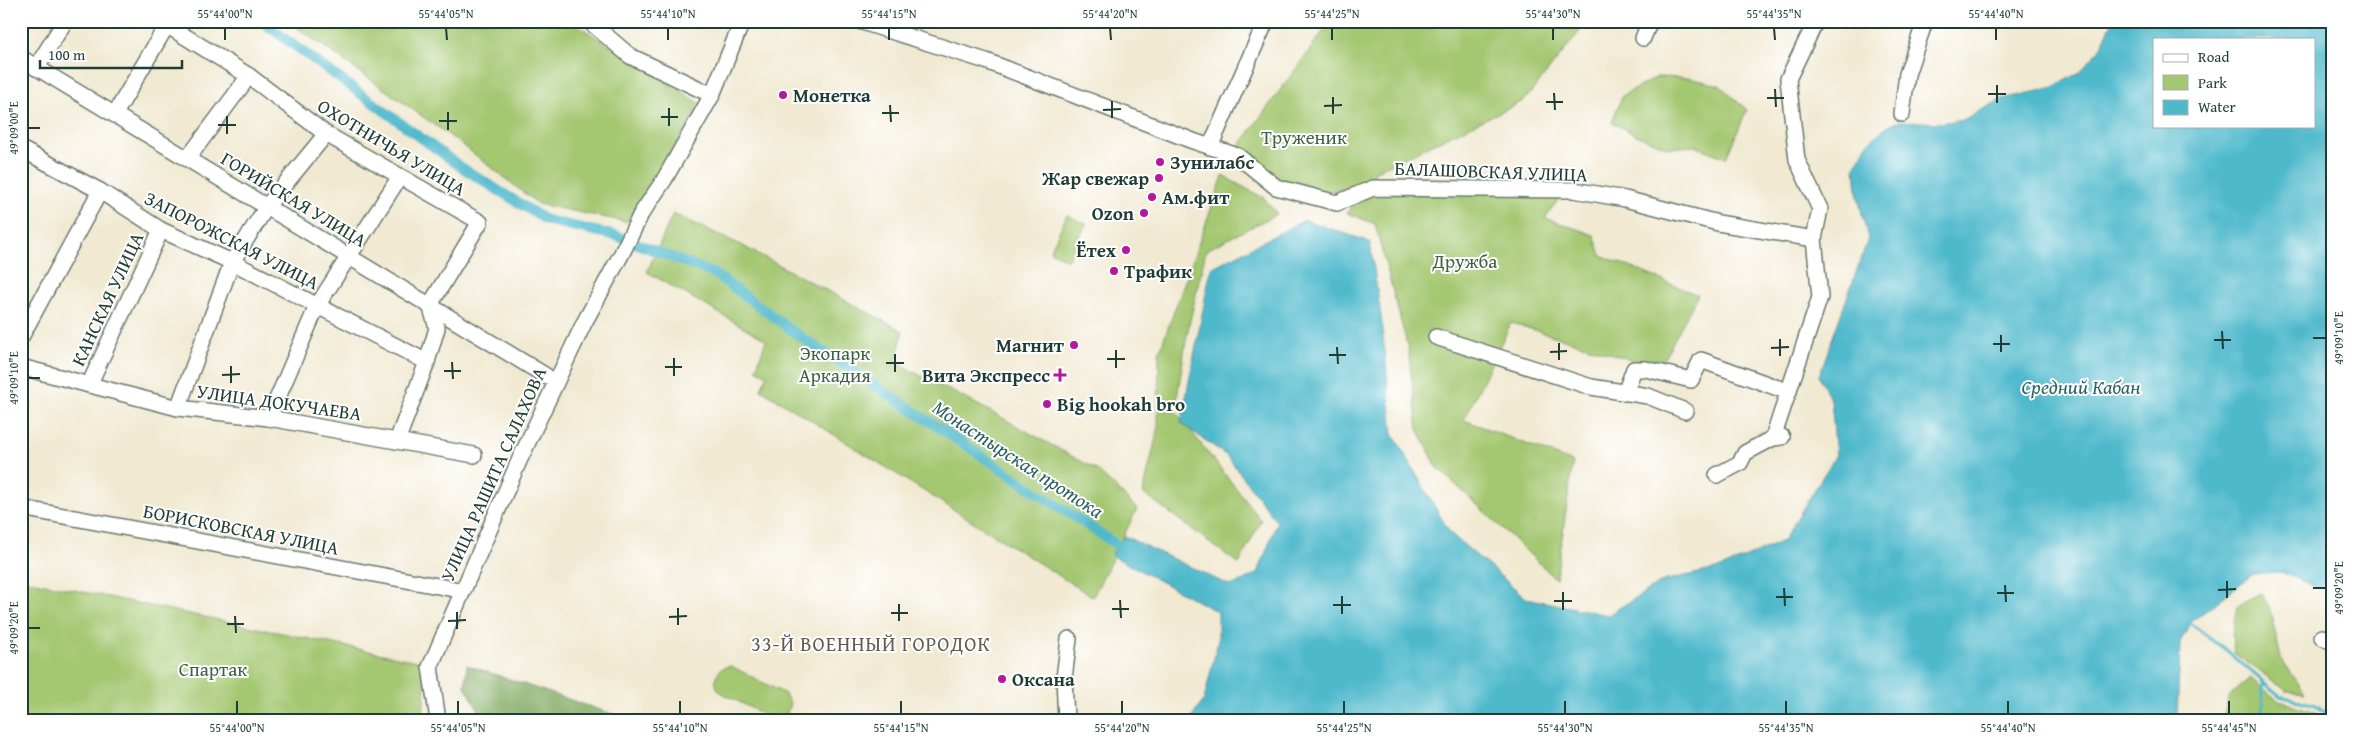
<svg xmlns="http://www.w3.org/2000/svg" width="2353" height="741" font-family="'Gentium Book Plus',serif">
<rect width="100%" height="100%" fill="#fff"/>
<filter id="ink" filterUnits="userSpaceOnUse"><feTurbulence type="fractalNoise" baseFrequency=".02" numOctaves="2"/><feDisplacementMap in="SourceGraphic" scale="10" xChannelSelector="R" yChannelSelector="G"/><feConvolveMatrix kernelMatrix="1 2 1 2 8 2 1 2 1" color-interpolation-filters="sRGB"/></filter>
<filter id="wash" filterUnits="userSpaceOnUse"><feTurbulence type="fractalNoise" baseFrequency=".0096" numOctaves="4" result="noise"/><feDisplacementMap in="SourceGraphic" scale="20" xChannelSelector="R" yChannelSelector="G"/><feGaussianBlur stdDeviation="1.12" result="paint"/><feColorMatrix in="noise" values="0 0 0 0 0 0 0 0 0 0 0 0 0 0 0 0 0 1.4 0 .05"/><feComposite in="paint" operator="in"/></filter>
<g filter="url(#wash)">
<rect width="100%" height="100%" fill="#f1e9d2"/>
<g fill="#a4c771" stroke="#628252">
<polygon points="288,21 571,21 701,104 627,222 538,204 460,143"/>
<polygon points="1331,21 1588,21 1525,100 1374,172 1374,181 1569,185 1545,218 1594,235 1601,255 1698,295 1659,368 1511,323 1464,420 1573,462 1556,579 1437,467 1418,429 1408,348 1375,224 1347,213 1374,182 1328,192 1267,177 1237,149"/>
<polygon points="1657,77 1689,78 1719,85 1747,110 1726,158 1694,146 1669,148 1636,135 1612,122 1622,96"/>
<polygon points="1223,176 1264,198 1277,214 1206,250 1187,334 1175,411 1261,520 1239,564 1143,493 1158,429 1159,353"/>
<polygon points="673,214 739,244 903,331 896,363 986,409 1097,470 1137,509 1093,597 761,389 767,375 756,369 766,340 647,272"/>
<polygon points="1067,215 1086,224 1068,260 1050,251"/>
<polygon points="21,579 426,663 423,720 21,720"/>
<polygon points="2261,594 2269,606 2281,658 2305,693 2287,691 2234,653 2232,635 2237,606"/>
<path d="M 731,666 L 785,694 L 790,703 L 787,714 L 780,719 L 772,719 L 720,692 C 711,681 716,667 731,666 Z"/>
<polygon points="2250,678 2279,701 2316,712 2325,720 2223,720 2229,696"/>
</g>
<polygon fill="#83ac63" stroke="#51744c" points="467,665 630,720 484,720 465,686"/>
<path fill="#4fb9cc" stroke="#377b80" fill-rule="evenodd" d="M 2113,21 L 2332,21 L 2332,588 L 2318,588 L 2281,572 L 2253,574 L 2190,623 L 2180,643 L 2177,720 L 1190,720 L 1204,700 L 1218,641 L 1218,612 L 1111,555 L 1124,536 L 1231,586 L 1258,573 L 1277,522 L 1227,456 L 1181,423 L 1211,268 L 1305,220 L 1370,242 L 1381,316 L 1393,434 L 1450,533 L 1526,598 L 1608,615 L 1663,581 L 1721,568 L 1783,541 L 1836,455 L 1831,400 L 1819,376 L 1868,239 L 1857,192 L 1855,167 L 1867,144 L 1887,126 L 1900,121 L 1939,123 L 1963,120 L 2002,99 L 2052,88 L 2080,72 L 2099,50 ZM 2154,39 L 2314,39 L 2314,126 L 2154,126 Z"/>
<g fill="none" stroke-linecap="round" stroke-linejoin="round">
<g stroke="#4fb9cc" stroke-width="3">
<polyline points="2190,623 2226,650 2280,696 2316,705 2332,718"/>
<polyline points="2262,720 2263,683"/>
</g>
<polyline stroke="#4fb9cc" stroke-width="10" points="261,21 461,167 546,220 617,236 715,274 798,335 1117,545"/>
</g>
</g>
<g filter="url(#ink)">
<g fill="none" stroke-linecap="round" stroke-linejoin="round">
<defs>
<g id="minor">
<polyline points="160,21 249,76 326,134 480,222 430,305 437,328 427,362 397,441"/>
<polyline points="589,21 630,56 712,95"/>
<polyline points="859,21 986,61 1193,141 1238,156 1276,187 1337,203 1373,188 1574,190 1625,199 1718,223 1814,239"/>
<polyline points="1643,38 1650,21"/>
<polyline points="21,58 546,376"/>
<polyline points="36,68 65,21"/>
<polyline points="115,114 167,25"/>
<polyline points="1902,114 1907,74 1925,21"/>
<polyline points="1210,147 1266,21"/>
<polyline points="21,149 100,191 161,230 232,262 427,362"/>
<polyline points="188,158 249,76"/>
<polyline points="21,337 100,191"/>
<polyline points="1436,337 1591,387 1648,396 1685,411"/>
<polyline points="21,367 178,408 269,418 474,455"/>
<polyline points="89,385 161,230"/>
<polyline points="1625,393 1634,369 1646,369 1691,380 1701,360 1789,392"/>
<polyline points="178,408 232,262 267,206 326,134"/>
<polyline points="269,418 317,306 399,178"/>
<polyline points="1773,438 1820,297 1814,239 1820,209 1797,160 1788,79 1816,21"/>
<polyline points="1717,475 1740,463 1745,453 1773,438 1782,437"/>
<polyline points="21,508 454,589"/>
<polyline points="2322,637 2332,642"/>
<polyline points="438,720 430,667 519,461 584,323 622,253 641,214 664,180 712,95 740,27 734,21"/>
<polyline points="1066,720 1064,678 1069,639"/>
</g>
</defs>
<use href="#minor" stroke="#68796b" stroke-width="18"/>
<use href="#minor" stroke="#fff" stroke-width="15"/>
</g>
</g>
<path fill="none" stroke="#1f3d34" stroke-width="2" d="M 225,28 L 225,40M 446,28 L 447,40M 668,28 L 668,40M 889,28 L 889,40M 1110,28 L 1111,40M 1332,28 L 1332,40M 1553,28 L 1553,40M 1774,28 L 1775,40M 1996,28 L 1996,40M 1997,85 L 1997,103M 1775,89 L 1776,107M 1554,93 L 1555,110M 1988,94 L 2006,94M 1333,97 L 1333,114M 1767,98 L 1784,98M 1112,101 L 1112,118M 1546,102 L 1563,102M 890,105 L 891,122M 1324,106 L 1342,105M 669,108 L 669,126M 1103,110 L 1121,109M 448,112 L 448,130M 882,113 L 899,113M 227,116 L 227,134M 661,117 L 678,117M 439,121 L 457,121M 218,125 L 236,125M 28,128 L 40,128M 2222,331 L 2223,349M 2001,335 L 2001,352M 2313,338 L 2326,338M 1780,339 L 1780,356M 2214,340 L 2231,340M 1559,343 L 1559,360M 1993,344 L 2010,344M 1337,347 L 1338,364M 1771,348 L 1789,347M 1116,350 L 1116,368M 1550,352 L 1567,351M 895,354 L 895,372M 1329,355 L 1346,355M 674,358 L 674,376M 1107,359 L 1125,359M 452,362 L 453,379M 886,363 L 904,363M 231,366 L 231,383M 665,367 L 682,367M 444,371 L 461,371M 222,375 L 240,374M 28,378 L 40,378M 2227,581 L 2227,598M 2005,585 L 2006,602M 1784,588 L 1785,606M 2313,588 L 2326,588M 2218,590 L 2236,589M 1563,592 L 1563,610M 1997,593 L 2014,593M 1342,596 L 1342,614M 1776,597 L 1793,597M 1120,600 L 1121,618M 1554,601 L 1572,601M 899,604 L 899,621M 1333,605 L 1351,605M 678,608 L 678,625M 1112,609 L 1129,609M 457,612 L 457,629M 891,613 L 908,613M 235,616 L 236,633M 669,617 L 687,616M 448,621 L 466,620M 227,624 L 244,624M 28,628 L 40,628M 237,701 L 237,714M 458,701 L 458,714M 680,701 L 680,714M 901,701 L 901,714M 1122,701 L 1122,714M 1344,701 L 1344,714M 1565,701 L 1565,714M 1786,701 L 1786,714M 2008,701 L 2008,714M 2229,701 L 2229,714"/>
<g fill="#b5179e" stroke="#fff" stroke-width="2">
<circle cx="783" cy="95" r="5"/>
<circle cx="1160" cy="162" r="5"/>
<circle cx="1159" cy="178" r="5"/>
<circle cx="1152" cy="197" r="5"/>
<circle cx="1144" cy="213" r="5"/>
<circle cx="1126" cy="250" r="5"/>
<circle cx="1114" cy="271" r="5"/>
<circle cx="1074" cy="345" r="5"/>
<path d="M1057.5 367.5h5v5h5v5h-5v5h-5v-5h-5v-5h5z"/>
<circle cx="1047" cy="404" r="5"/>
<circle cx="1002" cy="679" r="5"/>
</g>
<g text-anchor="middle" stroke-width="4" stroke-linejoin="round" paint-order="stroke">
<g font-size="19" font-weight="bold" fill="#1f3d34" stroke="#fff" text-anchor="start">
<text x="793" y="102">Монетка</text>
<text x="1170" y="169">Зунилабс</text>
<text x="1149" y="185" text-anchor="end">Жар свежар</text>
<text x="1162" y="204">Ам.фит</text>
<text x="1134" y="220" text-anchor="end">Ozon</text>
<text x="1116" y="257" text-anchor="end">Ётех</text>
<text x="1124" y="278">Трафик</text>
<text x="1064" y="352" text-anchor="end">Магнит</text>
<text x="1050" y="382" text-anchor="end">Вита Экспресс</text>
<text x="1057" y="411">Big hookah bro</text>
<text x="1012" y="686">Оксана</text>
</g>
<g font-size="19" fill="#406043" stroke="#fff">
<text x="1304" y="144">Труженик</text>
<text x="1465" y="268">Дружба</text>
<text x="835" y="360">Экопарк<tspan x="835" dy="22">Аркадия</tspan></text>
<text x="213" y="676">Спартак</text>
</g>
<g font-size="19" fill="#1f3d34" stroke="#fff">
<text transform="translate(392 147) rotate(31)" y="7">ОХОТНИЧЬЯ УЛИЦА</text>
<text transform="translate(1491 171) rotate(2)" y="7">БАЛАШОВСКАЯ УЛИЦА</text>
<text transform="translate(294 199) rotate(31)" y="7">ГОРИЙСКАЯ УЛИЦА</text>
<text transform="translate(232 240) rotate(27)" y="7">ЗАПОРОЖСКАЯ УЛИЦА</text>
<text transform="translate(107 299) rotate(-65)" y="7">КАНСКАЯ УЛИЦА</text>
<text transform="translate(279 402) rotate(8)" y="7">УЛИЦА ДОКУЧАЕВА</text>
<text transform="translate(493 474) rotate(-66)" y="7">УЛИЦА РАШИТА САЛАХОВА</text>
<text transform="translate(241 529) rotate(11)" y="7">БОРИСКОВСКАЯ УЛИЦА</text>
</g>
<g font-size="20" font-style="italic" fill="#2d6262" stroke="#fff">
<text x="2081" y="394">Средний Кабан</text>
<text transform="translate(1018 459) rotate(33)" y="7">Монастырская протока</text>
</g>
<g font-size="20" letter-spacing="1" fill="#625c50" stroke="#fff">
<text x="871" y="651">33-Й ВОЕННЫЙ ГОРОДОК</text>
</g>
</g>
<rect width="2353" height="741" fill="none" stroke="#fff" stroke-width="55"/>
<rect x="2153" y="38" width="162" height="90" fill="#ffffff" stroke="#a5b1ae"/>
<rect x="2163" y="54" width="25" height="8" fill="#ffffff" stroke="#a5b1ae"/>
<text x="2198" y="62" font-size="15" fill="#1f3d34">Road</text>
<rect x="2163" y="75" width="25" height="15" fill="#a4c771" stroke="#a5b1ae"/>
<text x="2198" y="88" font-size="15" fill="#1f3d34">Park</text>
<rect x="2163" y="100" width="25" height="15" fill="#4fb9cc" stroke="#a5b1ae"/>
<text x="2198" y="112" font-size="15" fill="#1f3d34">Water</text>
<path d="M40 60v8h142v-8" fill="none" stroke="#1f3d34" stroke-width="2.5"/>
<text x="48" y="60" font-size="15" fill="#1f3d34" stroke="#ffffff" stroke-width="4" paint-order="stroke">100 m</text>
<rect x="28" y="28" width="2298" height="686" fill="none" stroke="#1f3d34" stroke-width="2"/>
<g font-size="12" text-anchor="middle" fill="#1f3d34">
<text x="225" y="18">55°44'00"N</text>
<text x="446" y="18">55°44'05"N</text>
<text x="668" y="18">55°44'10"N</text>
<text x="889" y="18">55°44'15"N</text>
<text x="1110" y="18">55°44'20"N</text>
<text x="1332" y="18">55°44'25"N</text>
<text x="1553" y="18">55°44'30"N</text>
<text x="1774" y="18">55°44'35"N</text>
<text x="1996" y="18">55°44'40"N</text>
<text transform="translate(14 128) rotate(-90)" y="4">49°09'00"E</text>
<text transform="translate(2339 338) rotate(-90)" y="4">49°09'10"E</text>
<text transform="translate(14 378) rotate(-90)" y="4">49°09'10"E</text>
<text transform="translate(2339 588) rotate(-90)" y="4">49°09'20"E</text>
<text transform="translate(14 628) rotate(-90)" y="4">49°09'20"E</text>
<text x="237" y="732">55°44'00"N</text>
<text x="458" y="732">55°44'05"N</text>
<text x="680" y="732">55°44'10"N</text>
<text x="901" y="732">55°44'15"N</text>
<text x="1122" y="732">55°44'20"N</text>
<text x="1344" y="732">55°44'25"N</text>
<text x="1565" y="732">55°44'30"N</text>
<text x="1786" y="732">55°44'35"N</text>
<text x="2008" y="732">55°44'40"N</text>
<text x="2229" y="732">55°44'45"N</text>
</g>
</svg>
